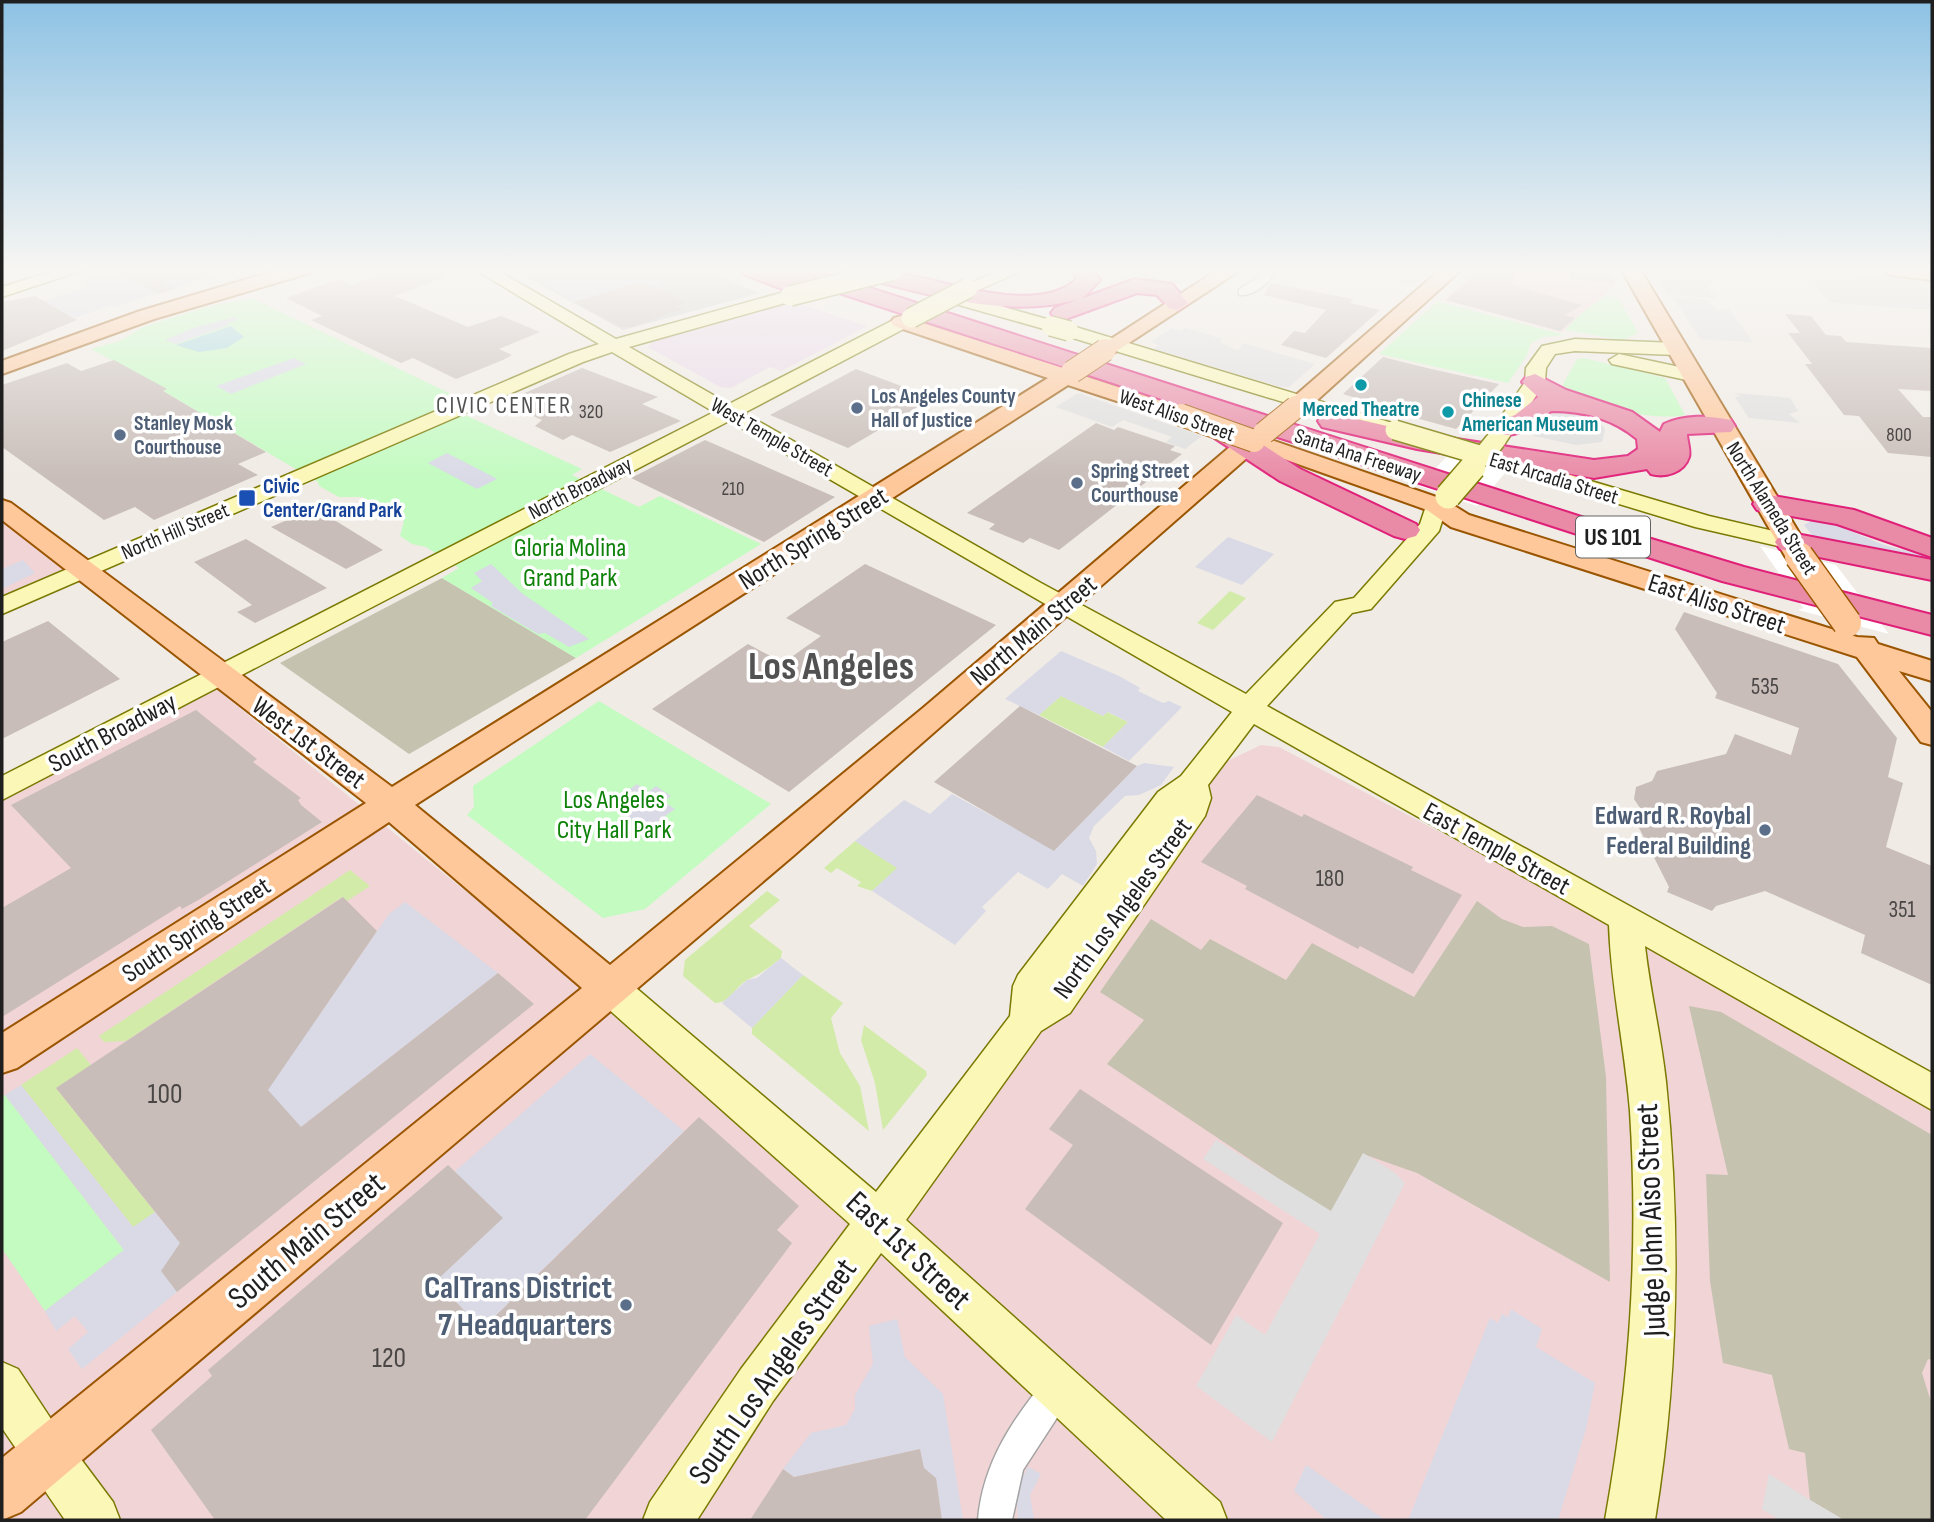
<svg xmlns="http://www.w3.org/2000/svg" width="1934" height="1522" font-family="'Sofia Sans Condensed',sans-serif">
<rect width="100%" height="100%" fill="#f0ebe5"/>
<g fill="#dddcdc">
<polygon points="1094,269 1202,269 1175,286 1143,278 1111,281"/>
<polygon points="1652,269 1828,269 1932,281 1932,310 1834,303 1829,302 1812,281 1783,278 1731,278 1714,282 1708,286 1716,298 1668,295"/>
</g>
<g fill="#f1d4d6">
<polygon points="1477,269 1607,269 1616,284 1562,332 1444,300"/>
<polygon points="2,521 79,582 2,615"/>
<polygon points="200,676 588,990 851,1226 1200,774 1261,745 1279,747 1932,1092 1932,1520 2,1520 2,778"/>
</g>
<polygon fill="#e9d7e8" points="794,302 868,326 781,371 770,367 731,388 720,387 648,347 653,341"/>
<polygon fill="#cdcdcd" points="512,269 708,269 706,271 760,293 623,330"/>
<g fill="#c5c2b0">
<polygon points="442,578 576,658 409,754 280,663"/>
<polygon points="1477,901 1502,919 1523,927 1552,926 1589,944 1606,1077 1610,1282 1417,1173 1363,1154 1330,1213 1107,1064 1144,1020 1100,992 1151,919 1201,950 1210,939 1286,980 1312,943 1414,997"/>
<polygon points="1689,1006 1721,1012 1932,1135 1932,1360 1928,1359 1922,1373 1932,1405 1932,1520 1844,1520 1810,1500 1805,1453 1789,1449 1772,1375 1723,1363 1710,1281 1706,1174 1728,1175"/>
</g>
<g fill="#d2eba9">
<polygon points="1230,591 1246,598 1213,630 1197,623"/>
<polygon points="1061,696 1103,716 1107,712 1128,722 1103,747 1039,715"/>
<polygon points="855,841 898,868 872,891 857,886 861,882 837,868 831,873 824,868"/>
<polygon points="350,870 370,886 347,901 342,897 126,1041 104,1042 99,1036"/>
<path d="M 767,891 L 780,900 L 749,926 L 782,951 L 781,958 C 769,968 760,974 747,980 C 735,987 730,1003 715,1003 L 683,976 L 685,960 Z"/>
<polygon points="803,975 843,1003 831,1018 840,1053 860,1086 869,1131 752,1034 752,1028"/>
<polygon points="864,1025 926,1071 927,1075 883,1130 875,1083 861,1040"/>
<polygon points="77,1048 91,1065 56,1088 155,1212 134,1228 21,1085"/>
</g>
<g fill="#c3fbc1">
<polygon points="1606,295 1619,299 1638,333 1623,340 1565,330 1579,315"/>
<polygon points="252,298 455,396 463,414 582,469 572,475 639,507 660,496 761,544 576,658 442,578 459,568 426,547 412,544 400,536 404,521 362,497 339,497 319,486 318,482 163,391 166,389 91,349 120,341 143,327 206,307"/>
<polygon points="1438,301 1440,302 1565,335 1543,337 1531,343 1527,355 1508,383 1379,354"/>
<path d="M 1584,358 L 1665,378 L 1685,415 C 1642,422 1600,403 1560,390 L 1577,359 Z"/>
<polygon points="599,701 771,804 645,909 603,918 467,815 474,807 473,786"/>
<polygon points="5,1095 124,1250 45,1311 2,1249 2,1097"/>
</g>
<g fill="#dfdfdf">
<polygon points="1348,269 1432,269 1416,284 1376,280"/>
<polygon points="1673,297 1705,299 1718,311 1729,309 1753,342 1700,339"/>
<polygon points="1172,328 1180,331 1186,328 1223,339 1219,342 1238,351 1243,343 1315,364 1289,387 1281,387 1154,349 1158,345 1151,342"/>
<polygon points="1078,393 1202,436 1185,449 1166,442 1172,437 1123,420 1112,427 1056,407"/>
<polygon points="1734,393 1790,398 1798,411 1789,414 1800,423 1749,418 1735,397 1741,396"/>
<polygon points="1552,405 1583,413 1600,423 1605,429 1602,442 1576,445 1534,436"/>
<polygon points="1216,1140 1331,1211 1363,1153 1394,1172 1405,1183 1272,1442 1196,1386 1236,1315 1265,1335 1320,1234 1203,1159"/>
<polygon points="1769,1474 1810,1500 1844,1520 1780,1520 1762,1509"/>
</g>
<g fill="#d9dae6">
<polygon points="145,269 202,269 213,275 229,269 246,269 206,282 201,279 115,307 111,305 75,318 43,301 88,287 81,282 108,274 116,278"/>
<polygon points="524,269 648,269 658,272 649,277 665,285 657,288 648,284 632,284 574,302"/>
<polygon points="235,317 238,320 228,323 229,325 176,344 165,340 193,328"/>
<polygon points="294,358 306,364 231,394 216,386"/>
<polygon points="447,453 486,473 497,479 477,489 428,463"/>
<polygon points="1813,520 1834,524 1884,545 1930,557 1932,562 1815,539 1804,525"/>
<polygon points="1228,537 1274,554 1242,585 1195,567"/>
<polygon points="23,560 35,573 2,589 2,569"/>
<polygon points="491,564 523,594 589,639 569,647 545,633 538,634 491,606 493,603 471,588 482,581 474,573"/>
<polygon points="1061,651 1119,676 1140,688 1138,691 1163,703 1169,701 1182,707 1129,761 1103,747 1128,722 1108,712 1103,716 1061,696 1039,715 1005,699"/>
<polygon points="1144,763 1174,767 1161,785 1139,795 1125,796 1094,826 1089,838 1096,851 1097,864 1083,886 1062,874 1048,889 1018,872 982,907 986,911 955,945 872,891 897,868 855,841 904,800 930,814 952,794 1055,850 1137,766"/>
<polygon points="637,784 648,792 656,786 671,796 664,802 675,809 646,830 610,803"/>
<polygon points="405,902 498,973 301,1127 267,1090 389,914"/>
<polygon points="781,958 803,975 752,1028 722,1003 747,980 757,978"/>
<polygon points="590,1054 684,1131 482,1329 396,1239 424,1198"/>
<polygon points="21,1085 133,1227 155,1212 169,1229 214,1192 162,1271 177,1292 82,1369 68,1349 88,1332 75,1316 56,1331 45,1311 124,1250 5,1095"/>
<polygon points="1511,1309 1542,1329 1536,1347 1595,1383 1586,1429 1558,1520 1408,1520 1490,1318 1498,1323 1502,1314 1508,1317"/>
<polygon points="897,1319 905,1357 943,1394 963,1520 942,1520 936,1478 924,1468 920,1449 794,1477 783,1469 811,1433 846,1425 855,1409 855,1395 873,1364 869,1326"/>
<polygon points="1306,1465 1385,1520 1327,1520 1294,1491"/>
<polygon points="1028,1467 1041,1474 1030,1495 1034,1520 1018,1520 1016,1490"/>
</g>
<polygon fill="#a4d8df" points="231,326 244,337 227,348 199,352 176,345"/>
<g fill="#fff">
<polygon points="1448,455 1505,473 1477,506 1419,486"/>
<polygon points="1760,546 1836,565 1889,634 1798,610 1803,608"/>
</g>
<g fill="#c8bdb8">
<polygon points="110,269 139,269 177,288 159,294"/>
<polygon points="396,269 426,269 445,277 395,296 468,327 501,316 540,332 499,349 512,355 503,360 456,379 413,358 401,363 311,320 322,316 286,298 328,283 341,280 352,285"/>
<polygon points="1481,269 1514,269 1512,285 1582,305 1565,315 1575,318 1560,331 1446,300"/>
<polygon points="1571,269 1607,269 1615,283 1570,279"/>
<polygon points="1270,283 1353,299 1350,303 1380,310 1326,358 1281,345 1294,331 1305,333 1326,310 1264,295"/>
<polygon points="633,284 648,284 687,303 676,307 682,309 632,327 621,327 574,302"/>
<polygon points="35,296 77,320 2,351 2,302"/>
<polygon points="1785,314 1811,316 1826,335 1841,336 1846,342 1932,348 1932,391 1898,389 1923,417 1932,417 1932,457 1888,453 1859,416 1844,415 1805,364 1812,364 1788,333 1800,333"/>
<polygon points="1383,357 1427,368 1499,384 1456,429 1416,418 1421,412 1384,401 1379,405 1343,394"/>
<polygon points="114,360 167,389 163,391 266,452 238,464 258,475 154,520 135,507 104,520 2,447 2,385 67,363 81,371"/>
<polygon points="582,368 658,397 642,404 681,421 610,452 572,435 563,440 535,426 542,420 504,402"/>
<polygon points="856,369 933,398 848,448 770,415"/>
<polygon points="1096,423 1114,430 1118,427 1175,446 1170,450 1182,454 1059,550 1030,538 1023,543 989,529 995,524 967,513"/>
<polygon points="705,440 835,497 764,542 631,478"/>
<polygon points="314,508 318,510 383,550 346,569 271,527"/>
<polygon points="246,539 327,588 255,623 237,612 252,605 194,562"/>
<polygon points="865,564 996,625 789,792 652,709 748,644 783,663 821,636 786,618"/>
<polygon points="1684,612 1838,664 1897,738 1888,777 1903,783 1886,847 1932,866 1932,985 1861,953 1865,935 1765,891 1716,906 1712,911 1667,892 1669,887 1635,820 1640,808 1634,799 1636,787 1652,781 1657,771 1726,754 1735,734 1791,755 1799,728 1715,698 1717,693 1675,629"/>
<polygon points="48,621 120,679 2,739 2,642"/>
<polygon points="1020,706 1137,766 1054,851 934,782"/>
<polygon points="196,710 257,759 253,762 301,798 298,800 301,805 322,822 200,899 182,909 180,906 2,1017 2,908 71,868 11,805"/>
<polygon points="1257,795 1302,817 1304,814 1413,867 1411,870 1462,895 1413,974 1360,946 1358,949 1245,889 1247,886 1201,862"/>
<polygon points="343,897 377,931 268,1090 301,1127 498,973 534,1004 177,1292 161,1271 180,1243 56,1088"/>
<polygon points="1080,1089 1283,1223 1211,1345 1025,1209 1073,1145 1049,1129"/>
<polygon points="699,1117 799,1206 777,1230 792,1243 585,1520 215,1520 151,1430 212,1376 208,1370 448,1165 503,1218 436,1281 482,1329"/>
<polygon points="920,1449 924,1468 936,1478 942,1520 750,1520 783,1469 794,1477"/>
</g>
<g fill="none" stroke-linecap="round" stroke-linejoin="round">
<defs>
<g id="street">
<path d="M 1255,269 L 1270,269 L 1274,273 C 1268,285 1252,296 1239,295 L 1239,289 L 1260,277 L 1261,274 Z"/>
<path d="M 1061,1371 L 1073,1375 L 1077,1387 L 1023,1470 L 1012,1520 L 978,1520 C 983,1462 1013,1419 1049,1375 Z"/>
</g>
<g id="secondary">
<polygon points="59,269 86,269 2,297 2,287"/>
<path d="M 474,269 L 495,269 L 616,339 L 784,292 L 796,292 L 799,296 L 796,300 L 629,347 L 729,404 L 905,314 L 917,314 L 920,318 L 917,322 L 744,413 L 1041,583 L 1246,694 L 1335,602 L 1354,598 L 1420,524 L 1428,500 L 1444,500 L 1447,505 L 1439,531 L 1371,609 L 1352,613 L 1267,706 L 1932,1073 L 1932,1110 L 1645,946 C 1650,991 1661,1036 1666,1082 C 1681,1230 1679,1373 1655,1520 L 1605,1520 C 1630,1381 1639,1252 1630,1111 C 1625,1049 1611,987 1609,925 L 1254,724 L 1208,785 L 1211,798 L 1205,816 L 1070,1013 L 1041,1031 L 906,1220 L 1220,1502 L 1227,1520 L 1166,1520 L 881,1253 L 773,1401 L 697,1520 L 643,1520 L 650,1502 L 741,1369 L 850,1224 L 596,998 L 591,987 L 596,976 L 609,972 L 622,976 L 876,1192 L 1010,1016 L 1013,986 L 1018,975 L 1158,792 L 1181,776 L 1232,712 L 729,421 L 2,800 L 2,776 L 714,412 L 612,352 L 583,362 L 2,614 L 2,597 L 569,354 L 599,344 Z"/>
<polygon points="1002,269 1026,269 974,292 962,292 959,288"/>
<polygon points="951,292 1057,322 1060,326 1051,331 945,301 942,297 945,293"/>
<polygon points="1069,325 1402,426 1405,430 1402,434 1388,434 1063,335 1060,331 1063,327"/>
<polygon points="1575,339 1676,343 1685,349 1676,355 1575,351 1555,354 1546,368 1545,382 1504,445 1488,445 1485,440 1525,382 1526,368 1542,346"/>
<polygon points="1619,354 1698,371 1701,375 1691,381 1612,364 1609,360"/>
<path d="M 1483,449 L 1709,516 L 1799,537 L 1803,542 L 1799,547 L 1791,549 L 1695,527 L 1487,464 L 1476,471 L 1468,469 L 1465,464 C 1470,456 1474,452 1483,449 Z"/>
<polygon points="2,1362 18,1369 51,1419 113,1502 120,1520 65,1520 2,1428"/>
</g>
<g id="primary">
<polygon points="281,269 312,269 310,273 154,319 2,374 2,361 140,311"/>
<polygon points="1219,269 1242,269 1112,354 1098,354 1094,350"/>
<polygon points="1441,269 1462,269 1304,412 1288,412 1285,407 1288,402"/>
<polygon points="1621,269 1640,269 1813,556 1809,562 1789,562 1785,556"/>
<polygon points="1882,269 1932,269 1932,280 1891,275"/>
<polygon points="901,316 1063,368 1080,367 1081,375 1189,410 1193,415 1189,420 1181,422 1068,385 415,805 610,965 923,708 1231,446 1245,445 1242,441 1246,436 1254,434 1445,500 1469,515 1857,637 1874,638 1878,644 1932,661 1932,681 1899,671 1932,712 1932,745 1921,742 1857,657 1451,527 1427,510 1250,447 1252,451 1249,456 793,856 21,1512 2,1520 2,1458 582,988 389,822 17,1068 2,1073 2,1033 366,803 2,520 2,500 11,503 392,787 1048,378 894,326 891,322 894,318"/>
</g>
<g id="highway">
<polygon points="740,269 779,272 777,269 811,269 1628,532 1744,567 1932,615 1932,635 1722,581 1225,420 1300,469 1416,524 1420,530 1416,536 1405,539 1394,536 1280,481 1201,429 1198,423 1201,417 1210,415 800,280 819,287 822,292 819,297 803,297 743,274"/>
<path d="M 866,269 C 923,269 1030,322 1077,279 L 1070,269 L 1092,269 L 1100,280 L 1083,298 L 1135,279 L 1172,284 L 1188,303 L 1177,310 L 1169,308 L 1157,295 L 1137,293 L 1063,320 L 1055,318 L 1051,313 L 1055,308 L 1079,299 C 1009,319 935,296 866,279 L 863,274 Z"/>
<path d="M 1535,374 L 1566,390 L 1632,412 L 1660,432 L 1664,424 C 1683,415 1710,415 1731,420 L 1735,426 L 1731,432 L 1687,434 C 1687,441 1691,450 1689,457 C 1684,473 1665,478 1651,474 L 1647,469 L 1594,478 L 1417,449 L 1322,427 L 1318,421 L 1322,415 L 1331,413 L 1417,433 L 1594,460 L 1628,456 L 1638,449 L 1637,439 C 1612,418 1583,411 1551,411 C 1535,425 1518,439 1495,434 L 1491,428 L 1495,422 L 1515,415 L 1538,397 L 1522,382 L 1526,377 Z"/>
<polygon points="1768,495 1854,510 1932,538 1932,557 1837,524 1757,510 1753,504 1757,498"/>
<polygon points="1791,533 1932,560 1932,580 1780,549 1775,542 1780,535"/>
</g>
</defs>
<use href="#street" stroke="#a3a3a3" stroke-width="3"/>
<use href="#secondary" stroke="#7a7902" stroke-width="3"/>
<use href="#primary" stroke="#9a5500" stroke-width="4"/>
<use href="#highway" stroke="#e02078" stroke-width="4"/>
<use href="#street" fill="#fff" fill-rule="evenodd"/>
<use href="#secondary" fill="#fbf7b7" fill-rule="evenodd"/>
<use href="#primary" fill="#fec89b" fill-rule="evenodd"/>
<use href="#highway" fill="#e98aa7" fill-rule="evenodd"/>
<defs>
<g id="secondary-bridge-far1">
<polyline points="790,296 894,270"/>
<polyline points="911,318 968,288"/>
<polyline points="1051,326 1069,331"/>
<polyline points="1395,430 1483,456 1496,440"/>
<polyline points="1472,469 1476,464"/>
</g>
<polyline id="secondary-bridge" points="1448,496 1473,467"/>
<g id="primary-bridge-far1">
<polyline points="1072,372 1105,350"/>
<polyline points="1181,415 1254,441"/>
<polyline points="1264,433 1296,407"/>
</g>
<polyline id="primary-bridge" points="1799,556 1847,623"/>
</defs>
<use href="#secondary-bridge-far1" stroke="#7a7902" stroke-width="22" stroke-linecap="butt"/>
<use href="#secondary-bridge" stroke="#7a7902" stroke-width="28" stroke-linecap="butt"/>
<use href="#primary-bridge-far1" stroke="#9a5500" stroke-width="24" stroke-linecap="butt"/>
<use href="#primary-bridge" stroke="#9a5500" stroke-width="31" stroke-linecap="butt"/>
<use href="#secondary-bridge-far1" stroke="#fbf7b7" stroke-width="19"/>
<use href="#secondary-bridge" stroke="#fbf7b7" stroke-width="25"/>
<use href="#primary-bridge-far1" stroke="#fec89b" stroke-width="22"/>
<use href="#primary-bridge" stroke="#fec89b" stroke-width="28"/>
</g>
<linearGradient id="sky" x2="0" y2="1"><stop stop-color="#8dc2e4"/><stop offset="0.56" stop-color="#f8f6f3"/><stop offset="1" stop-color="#f8f6f3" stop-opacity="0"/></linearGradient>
<rect width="1934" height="482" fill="url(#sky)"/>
<g fill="#0f9aa8" stroke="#fff" stroke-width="2.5">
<circle cx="1361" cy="385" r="7"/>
<circle cx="1448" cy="412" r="7"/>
</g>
<g fill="#5c6f8a" stroke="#fff" stroke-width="2.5">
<circle cx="857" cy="408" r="7"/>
<circle cx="120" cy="435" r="7"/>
<circle cx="1077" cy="483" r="7"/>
<circle cx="1765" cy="830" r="7"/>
<circle cx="626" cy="1305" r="7"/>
</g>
<rect fill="#1a4fb4" stroke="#fff" stroke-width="2.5" x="238" y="489" width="18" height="18" rx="3.5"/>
<g text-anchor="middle" stroke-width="7" stroke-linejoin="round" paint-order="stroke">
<g font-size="19" fill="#494645">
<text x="591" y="418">320</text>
<text x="1899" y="441">800</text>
<text x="733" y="495">210</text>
</g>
<g font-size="21" font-weight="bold" fill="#4e5e75" stroke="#fff" text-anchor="start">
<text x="871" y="403">Los Angeles County<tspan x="871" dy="24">Hall of Justice</tspan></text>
<text x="134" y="430">Stanley Mosk<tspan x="134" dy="24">Courthouse</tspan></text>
<text x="1091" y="478">Spring Street<tspan x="1091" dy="24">Courthouse</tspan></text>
</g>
<g font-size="21" font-weight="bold" fill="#0d838f" stroke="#fff" text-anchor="start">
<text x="1462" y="407">Chinese<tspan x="1462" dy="24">American Museum</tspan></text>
<text x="1361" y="416" text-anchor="middle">Merced Theatre</text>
</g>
<g font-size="21" fill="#1f1f1f" stroke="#fff">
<text transform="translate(1177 415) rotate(19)" y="7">West Aliso Street</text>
<text transform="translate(772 437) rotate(30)" y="7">West Temple Street</text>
<text transform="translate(1358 455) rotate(18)" y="7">Santa Ana Freeway</text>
<text transform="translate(1554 478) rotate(17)" y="7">East Arcadia Street</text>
<text transform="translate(580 488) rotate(-27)" y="7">North Broadway</text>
<text transform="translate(1772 508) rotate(58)" y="7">North Alameda Street</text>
<text transform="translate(175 531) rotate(-23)" y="7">North Hill Street</text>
</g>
<g font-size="21" font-weight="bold" fill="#164399" stroke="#fff" text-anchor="start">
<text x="263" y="493">Civic<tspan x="263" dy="24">Center/Grand Park</tspan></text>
</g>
<g font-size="23" fill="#494645">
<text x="1765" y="694">535</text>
<text x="1330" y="886">180</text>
<text x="1902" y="917">351</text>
</g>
<g font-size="24" letter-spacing="2" fill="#525252" stroke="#fff">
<text x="504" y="413">CIVIC CENTER</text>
</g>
<rect fill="#fff" stroke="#626262" stroke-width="2" x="1576" y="516.5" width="74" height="41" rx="5"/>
<g font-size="24" font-weight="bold" fill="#1f1f1f">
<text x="1613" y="545">US 101</text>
</g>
<g font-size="26" fill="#1f1f1f" stroke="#fff">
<text transform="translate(813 538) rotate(-32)" y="9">North Spring Street</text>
<text transform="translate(1717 603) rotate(18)" y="9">East Aliso Street</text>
<text transform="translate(1033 630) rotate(-40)" y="9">North Main Street</text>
<text transform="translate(112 732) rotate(-28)" y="9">South Broadway</text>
<text transform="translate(309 742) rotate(37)" y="9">West 1st Street</text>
<text transform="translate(1497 848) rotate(29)" y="9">East Temple Street</text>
<text transform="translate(1122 908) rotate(-54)" y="9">North Los Angeles Street</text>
<text transform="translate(196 929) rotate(-33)" y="9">South Spring Street</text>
</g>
<g font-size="26" fill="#0d8108" stroke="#fff">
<text x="570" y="556">Gloria Molina<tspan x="570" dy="30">Grand Park</tspan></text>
<text x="614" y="808">Los Angeles<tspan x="614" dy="30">City Hall Park</tspan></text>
</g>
<g font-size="26" font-weight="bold" fill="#4e5e75" stroke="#fff" text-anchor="end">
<text x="1751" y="824">Edward R. Roybal<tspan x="1751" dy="30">Federal Building</tspan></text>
</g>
<g font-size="28" fill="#494645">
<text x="165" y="1103">100</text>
<text x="389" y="1367">120</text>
</g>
<g font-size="32" fill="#1f1f1f" stroke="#fff">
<text transform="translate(1650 1220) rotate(-92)" y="11">Judge John Aiso Street</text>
<text transform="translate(306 1240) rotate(-40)" y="11">South Main Street</text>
<text transform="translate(909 1250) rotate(43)" y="11">East 1st Street</text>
<text transform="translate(772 1371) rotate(-55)" y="11">South Los Angeles Street</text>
</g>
<g font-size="32" font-weight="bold" fill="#4e5e75" stroke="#fff" text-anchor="end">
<text x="612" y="1298">CalTrans District<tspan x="612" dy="37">7 Headquarters</tspan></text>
</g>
<g font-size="40" font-weight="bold" fill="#525252" stroke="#fff">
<text x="831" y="679">Los Angeles</text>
</g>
</g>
<rect width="1934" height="1522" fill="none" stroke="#1f1f1f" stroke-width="7"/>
</svg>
